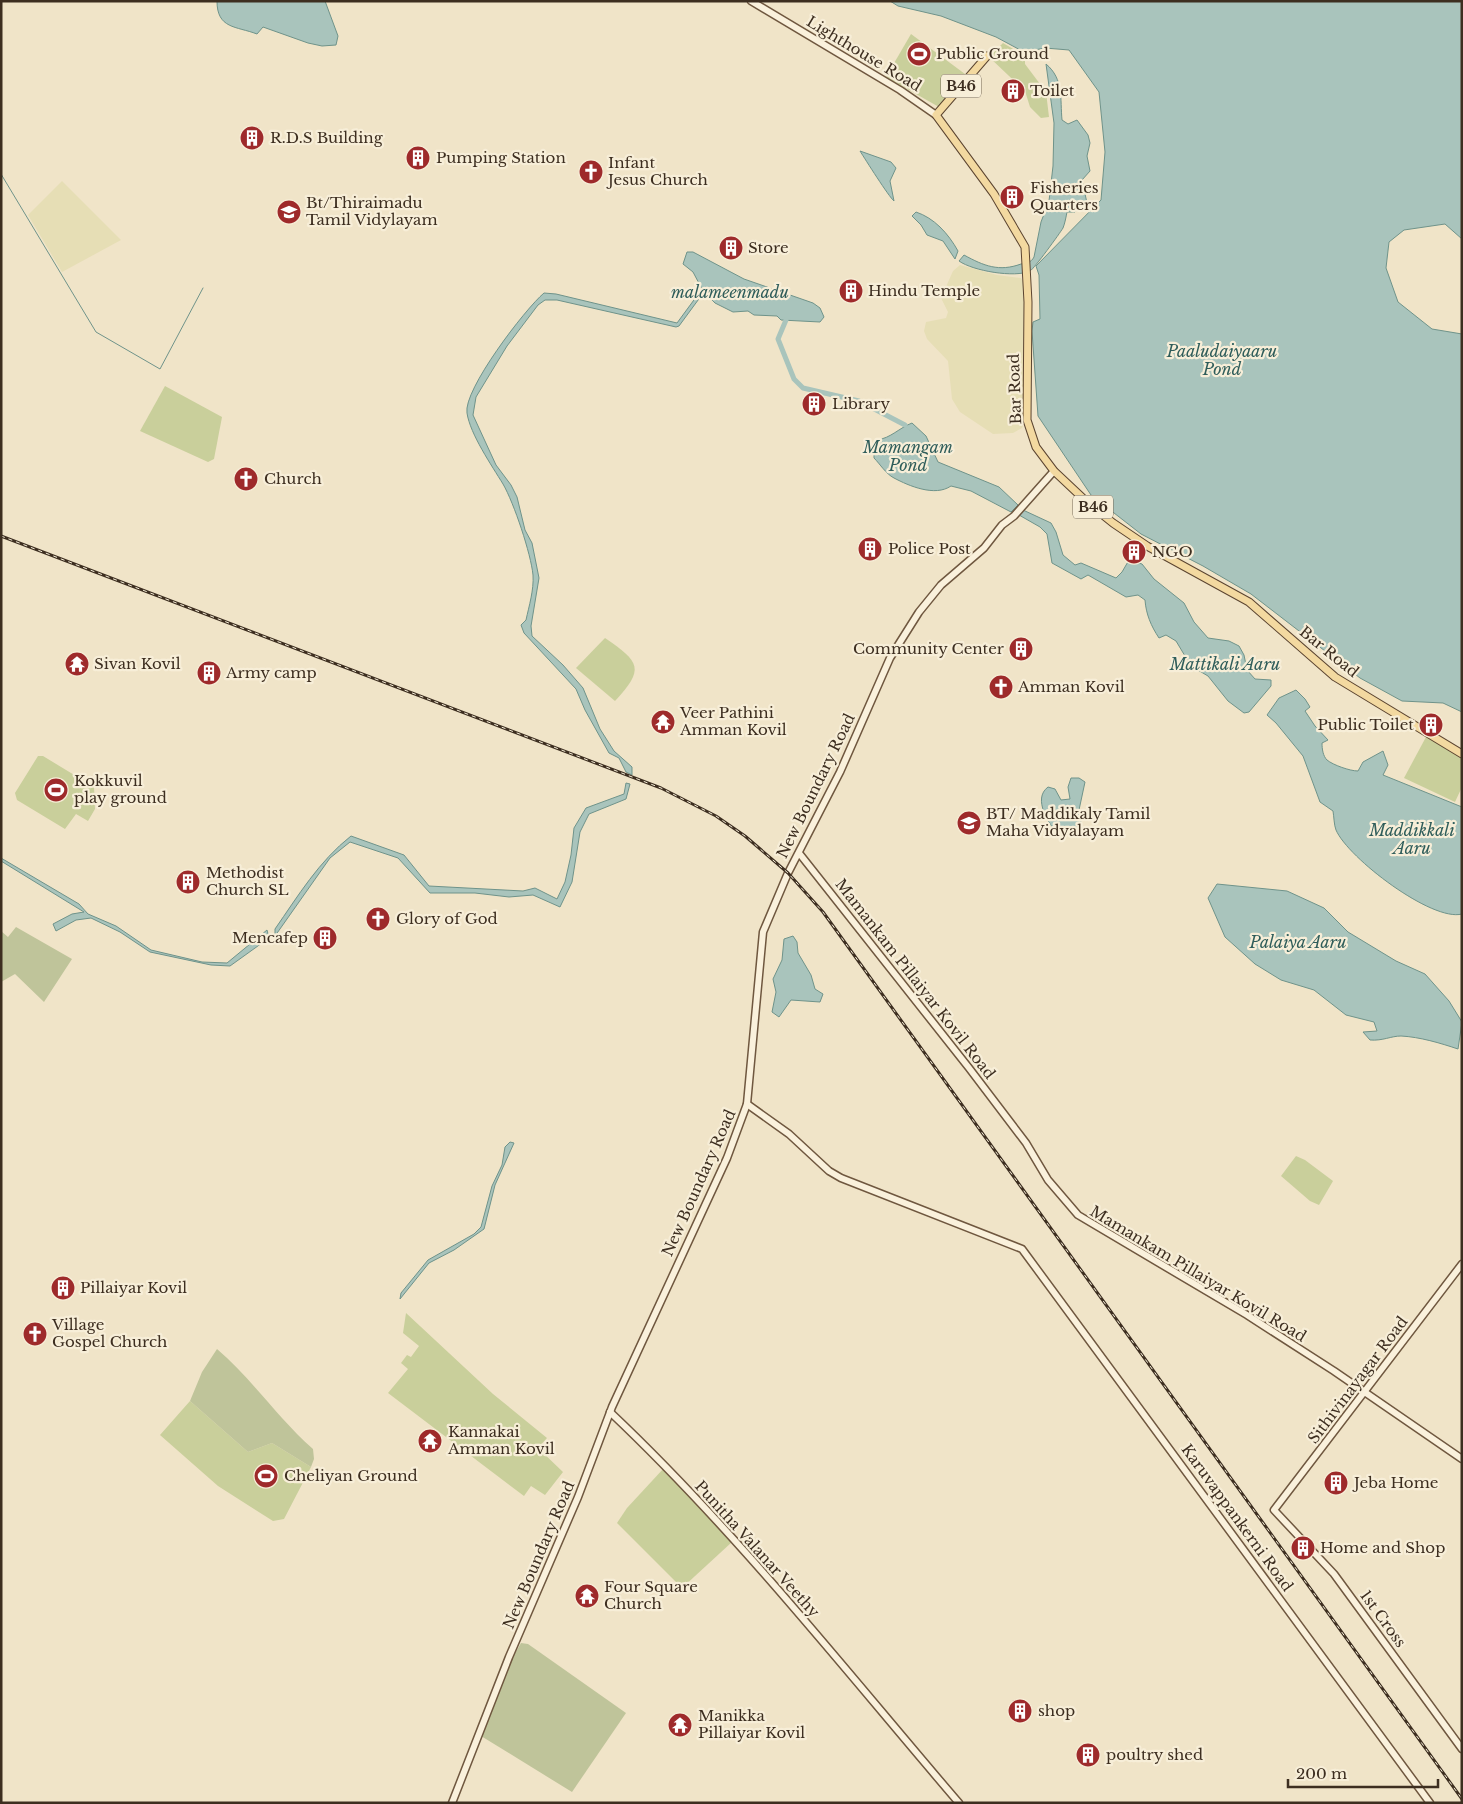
<svg xmlns="http://www.w3.org/2000/svg" width="1463" height="1804" font-family="'Libre Baskerville',serif">
<rect width="100%" height="100%" fill="#f0e4c8"/>
<g fill="#e6deb5">
<polygon points="62,181 121,240 62,272 28,215"/>
<polygon points="960,265 997,275 1021,278 1024,283 1024,421 1022,428 1013,433 993,434 960,412 952,399 948,361 927,339 924,331 926,322 946,318 948,312 941,298 953,271"/>
</g>
<g fill="#c9cf9b">
<polygon points="911,34 965,74 939,107 886,77"/>
<polygon points="1003,43 1025,56 1025,64 1046,92 1049,117 1041,118 1030,107 1025,91 989,57"/>
<polygon points="165,386 222,417 214,459 208,462 140,431"/>
<path d="M 605,638 C 640,662 645,669 615,701 L 576,668 Z"/>
<polygon points="1426,737 1462,757 1462,787 1455,802 1404,778"/>
<polygon points="38,756 43,756 94,787 95,809 88,821 76,814 65,829 17,800 15,793"/>
<polygon points="1296,1156 1305,1160 1333,1181 1319,1205 1310,1201 1281,1176"/>
<polygon points="406,1313 493,1394 547,1438 538,1448 563,1472 545,1495 531,1486 524,1496 388,1393 408,1369 401,1363 407,1355 411,1357 419,1346 403,1333"/>
<polygon points="190,1401 248,1452 272,1443 311,1467 284,1519 273,1521 218,1486 160,1435"/>
<polygon points="664,1468 732,1542 682,1588 617,1523 627,1508"/>
</g>
<g fill="#bfc49a">
<polygon points="16,927 72,959 44,1002 15,974 1,982 1,931 8,937"/>
<path d="M 217,1349 C 252,1379 278,1418 313,1449 L 314,1459 L 311,1467 L 272,1443 L 248,1452 L 190,1401 L 202,1372 Z"/>
<polygon points="521,1643 528,1644 626,1713 572,1792 481,1736 510,1662"/>
</g>
<g fill="#a9c4bc" stroke="#6f938a">
<path d="M 217,1 L 325,1 L 338,36 L 336,45 L 322,46 L 308,43 L 263,27 L 257,34 C 236,26 217,29 217,1 Z"/>
<polygon points="890,1 1462,1 1462,239 1445,224 1404,230 1389,242 1386,268 1398,302 1432,329 1462,334 1462,712 1443,703 1402,701 1360,678 1251,594 1203,566 1141,534 1091,495 1038,416 1032,331 1033,322 1040,319 1039,275 1036,266 1101,200 1105,152 1099,92 1069,50 1045,48 1024,52 996,37 941,16 898,6"/>
<path d="M 1046,64 C 1064,79 1060,99 1062,120 L 1068,124 L 1077,120 L 1088,135 L 1090,143 L 1087,156 L 1090,171 L 1082,180 L 1087,203 L 1082,207 L 1079,202 L 1075,204 L 1075,212 L 1067,212 C 1066,217 1065,223 1063,228 C 1060,233 1034,269 1030,271 C 1015,278 973,271 959,261 L 964,255 C 984,266 999,272 1021,264 C 1026,263 1031,263 1034,257 L 1041,222 L 1049,201 L 1053,166 L 1054,123 Z"/>
<path d="M 860,151 L 891,162 L 896,168 L 890,181 L 894,201 C 889,197 865,159 860,151 Z"/>
<path d="M 916,212 C 934,218 948,233 958,251 L 955,259 L 943,241 L 927,235 L 921,225 L 912,216 Z"/>
<path d="M 687,252 L 693,252 L 744,279 L 813,303 L 820,308 L 824,317 L 820,322 L 781,320 L 777,316 L 754,315 L 748,311 L 733,312 L 715,303 L 704,292 L 679,326 L 676,327 L 557,300 L 545,300 L 538,305 L 507,346 L 476,397 L 473,415 L 496,465 L 511,485 L 517,497 L 525,530 L 532,543 L 539,578 L 531,626 L 532,636 L 563,665 L 583,688 L 600,729 L 614,751 L 632,767 L 632,775 L 626,772 L 619,758 L 609,753 L 585,710 L 576,689 L 524,633 L 521,625 L 526,620 C 529,606 534,590 533,575 C 531,554 514,503 503,484 C 492,466 470,434 467,413 C 463,390 525,309 544,293 L 556,294 L 677,323 L 702,289 L 693,272 L 683,264 Z"/>
<path d="M 912,423 L 926,436 L 938,462 L 999,487 L 1018,505 L 1011,512 L 971,491 L 951,486 C 935,497 909,486 894,478 C 886,474 880,464 874,458 L 874,445 L 877,440 C 891,438 899,428 912,423 Z"/>
<path d="M 1023,510 L 1051,523 L 1056,532 L 1063,555 L 1075,565 L 1081,563 L 1116,578 L 1122,572 L 1129,560 L 1142,564 L 1154,579 L 1184,603 L 1194,622 L 1208,638 L 1229,641 L 1239,646 L 1244,655 L 1247,670 L 1255,679 L 1271,680 L 1271,686 L 1249,712 L 1244,713 L 1228,701 L 1208,676 L 1191,666 L 1176,641 L 1166,635 L 1159,638 C 1151,626 1146,614 1145,600 L 1138,595 L 1126,597 L 1088,575 L 1081,579 L 1052,563 L 1047,534 L 1040,527 L 1019,515 Z"/>
<path d="M 1296,690 L 1305,699 L 1310,707 L 1305,711 L 1315,726 L 1328,740 L 1322,743 C 1322,749 1323,756 1327,760 C 1333,765 1350,771 1358,771 L 1363,762 L 1383,751 L 1388,765 L 1383,775 L 1462,807 L 1462,914 C 1432,922 1348,858 1336,830 C 1334,825 1334,817 1333,811 L 1320,802 L 1303,756 L 1276,723 L 1267,715 L 1279,698 Z"/>
<path d="M 1071,778 L 1079,778 L 1085,782 L 1079,810 L 1081,821 L 1074,833 L 1059,836 C 1049,824 1032,799 1048,787 L 1055,789 L 1061,800 L 1070,799 L 1068,787 Z"/>
<path d="M 626,783 L 630,784 L 626,799 L 589,814 L 580,832 L 572,882 L 560,907 L 533,895 L 509,897 L 475,893 L 430,893 L 398,858 L 350,842 L 330,858 L 275,936 L 275,929 C 298,896 319,861 351,836 L 404,855 L 429,886 L 523,891 L 535,888 L 557,899 L 565,882 L 571,855 L 574,828 L 586,808 L 624,794 Z"/>
<polygon points="1,858 79,904 88,914 116,926 151,950 202,962 227,963 267,930 269,938 230,966 211,965 150,952 120,932 91,918 76,920 56,931 53,924 72,914 84,912 1,861"/>
<path d="M 1217,884 L 1287,891 L 1324,908 L 1348,932 L 1396,961 L 1425,974 L 1449,1001 L 1462,1022 L 1458,1049 C 1440,1043 1420,1037 1401,1036 C 1391,1036 1383,1041 1370,1040 L 1363,1032 L 1377,1031 L 1374,1022 L 1346,1015 L 1314,990 L 1281,980 L 1255,964 L 1225,937 L 1208,898 Z"/>
<polygon points="793,936 797,942 798,953 811,975 815,989 823,994 820,1002 791,1000 779,1017 772,1012 776,992 773,979 782,960 784,939"/>
<polygon points="510,1142 514,1143 495,1185 484,1229 454,1250 429,1263 400,1299 401,1293 428,1260 474,1234 481,1227 492,1186 502,1165 505,1147"/>
</g>
<g fill="none" stroke-linecap="round" stroke-linejoin="round">
<polyline stroke="#6f938a" stroke-width="1" points="1,174 96,332 160,369 203,288"/>
<polyline stroke="#a9c4bc" stroke-width="5" points="786,320 778,339 794,379 803,388 859,401 905,425"/>
<defs>
<g id="secondary">
<polyline points="751,1 900,90 936,115"/>
<polyline points="799,853 969,1068 1026,1143 1048,1180 1078,1215 1247,1315 1334,1371 1462,1459"/>
<polyline points="747,1104 789,1134 829,1171 841,1178 1022,1249 1430,1803"/>
<polyline points="1462,1264 1274,1510 1334,1574 1462,1749"/>
<path d="M 610,1412 C 737,1532 845,1670 959,1803"/>
<polyline points="452,1803 509,1657 578,1497 612,1407 727,1158 747,1104 763,932 788,873 840,772 890,658 919,612 941,585 984,548 1002,525 1014,516 1054,471"/>
</g>
<polyline id="primary" points="987,56 936,115 994,194 1025,247 1028,302 1027,420 1036,447 1054,471 1088,503 1113,523 1147,546 1249,602 1335,677 1462,754"/>
</defs>
<use href="#secondary" stroke="#6f573f" stroke-width="9"/>
<use href="#primary" stroke="#5b4430" stroke-width="9"/>
<use href="#secondary" stroke="#faf1dc" stroke-width="6"/>
<use href="#primary" stroke="#f3d9a0" stroke-width="7"/>
<defs>
<polyline id="rail" points="1,536 661,788 716,816 745,836 788,873 823,912 1462,1799"/>
</defs>
<use href="#rail" stroke="#3d2e20" stroke-width="3"/>
<use href="#rail" stroke="#f7eed8" stroke-width="1" stroke-dasharray="4" stroke-linecap="butt"/>
</g>
<defs>
<symbol id="stadium-disc" viewBox="-11 -11 22 22"><circle r="9.5" fill="#9e2a2b" stroke="#f7eed8"/><path d="M0-5a6.5 5 0 1 0 0 10a6.5 5 0 1 0 0-10ZM-3.5-1.8h7v3.6h-7Z" fill="#fff"/></symbol>
<symbol id="building-disc" viewBox="-11 -11 22 22"><circle r="9.5" fill="#9e2a2b" stroke="#f7eed8"/><path d="M-4-6H4V6H1V3H-1V6H-4ZM-2.5-4.3h1.7v1.8h-1.7ZM.8-4.3h1.7v1.8H.8ZM-2.5-1h1.7V.8h-1.7ZM.8-1h1.7V.8H.8Z" fill="#fff"/></symbol>
<symbol id="church-disc" viewBox="-11 -11 22 22"><circle r="9.5" fill="#9e2a2b" stroke="#f7eed8"/><path d="M-1.2-6h2.4v3.5h3.3v2.4h-3.3V6h-2.4V-.1h-3.3v-2.4h3.3Z" fill="#fff"/></symbol>
<symbol id="school-disc" viewBox="-11 -11 22 22"><circle r="9.5" fill="#9e2a2b" stroke="#f7eed8"/><path d="M0-5L7-2L0 1L-7-2ZM-4 1L0 2.5L4 1V4Q0 6-4 4Z" fill="#fff"/></symbol>
<symbol id="temple-disc" viewBox="-11 -11 22 22"><circle r="9.5" fill="#9e2a2b" stroke="#f7eed8"/><path d="M0-6L5-2H3V0L6.5 2.5H4V6H1.5V3h-3V6H-4V2.5H-6.5L-3 0V-2H-5Z" fill="#fff"/></symbol>
</defs>
<g fill-rule="evenodd">
<use href="#stadium-disc" x="905" y="40" width="28" height="28"/>
<use href="#building-disc" x="999" y="77" width="28" height="28"/>
<use href="#building-disc" x="238" y="124" width="28" height="28"/>
<use href="#building-disc" x="404" y="144" width="28" height="28"/>
<use href="#church-disc" x="577" y="158" width="28" height="28"/>
<use href="#building-disc" x="998" y="183" width="28" height="28"/>
<use href="#school-disc" x="275" y="198" width="28" height="28"/>
<use href="#building-disc" x="717" y="234" width="28" height="28"/>
<use href="#building-disc" x="837" y="277" width="28" height="28"/>
<use href="#building-disc" x="800" y="390" width="28" height="28"/>
<use href="#church-disc" x="232" y="465" width="28" height="28"/>
<use href="#building-disc" x="856" y="535" width="28" height="28"/>
<use href="#building-disc" x="1120" y="538" width="28" height="28"/>
<use href="#building-disc" x="1007" y="635" width="28" height="28"/>
<use href="#temple-disc" x="63" y="650" width="28" height="28"/>
<use href="#building-disc" x="195" y="659" width="28" height="28"/>
<use href="#church-disc" x="987" y="673" width="28" height="28"/>
<use href="#temple-disc" x="649" y="708" width="28" height="28"/>
<use href="#building-disc" x="1417" y="711" width="28" height="28"/>
<use href="#stadium-disc" x="42" y="776" width="28" height="28"/>
<use href="#school-disc" x="955" y="809" width="28" height="28"/>
<use href="#building-disc" x="174" y="868" width="28" height="28"/>
<use href="#church-disc" x="364" y="905" width="28" height="28"/>
<use href="#building-disc" x="311" y="924" width="28" height="28"/>
<use href="#building-disc" x="49" y="1274" width="28" height="28"/>
<use href="#church-disc" x="21" y="1320" width="28" height="28"/>
<use href="#temple-disc" x="416" y="1427" width="28" height="28"/>
<use href="#stadium-disc" x="252" y="1462" width="28" height="28"/>
<use href="#building-disc" x="1322" y="1469" width="28" height="28"/>
<use href="#building-disc" x="1289" y="1534" width="28" height="28"/>
<use href="#temple-disc" x="573" y="1582" width="28" height="28"/>
<use href="#building-disc" x="1006" y="1697" width="28" height="28"/>
<use href="#temple-disc" x="666" y="1711" width="28" height="28"/>
<use href="#building-disc" x="1074" y="1741" width="28" height="28"/>
</g>
<g text-anchor="middle" stroke-width="4.5" stroke-linejoin="round" paint-order="stroke">
<g fill="#f7eed8" stroke="#756857" stroke-width="1">
<rect x="941" y="74.5" width="40" height="23" rx="4"/>
<rect x="1073" y="495.5" width="40" height="23" rx="4"/>
</g>
<g font-size="14" font-weight="bold" fill="#3d2e20">
<text x="961" y="91">B46</text>
<text x="1093" y="512">B46</text>
</g>
<g font-size="15" fill="#3d2e20" stroke="#f7eed8">
<text transform="translate(864 54) rotate(31)" y="5">Lighthouse Road</text>
<text transform="translate(1015 389) rotate(-92)" y="5">Bar Road</text>
<text transform="translate(1329 652) rotate(39)" y="5">Bar Road</text>
<text transform="translate(816 786) rotate(-64)" y="5">New Boundary Road</text>
<text transform="translate(915 979) rotate(52)" y="5">Mamankam Pillaiyar Kovil Road</text>
<text transform="translate(699 1183) rotate(-66)" y="5">New Boundary Road</text>
<text transform="translate(1198 1274) rotate(31)" y="5">Mamankam Pillaiyar Kovil Road</text>
<text transform="translate(1358 1380) rotate(-53)" y="5">Sithivinayagar Road</text>
<text transform="translate(1237 1518) rotate(54)" y="5">Karuvappankerni Road</text>
<text transform="translate(757 1549) rotate(48)" y="5">Punitha Valanar Veethy</text>
<text transform="translate(539 1555) rotate(-67)" y="5">New Boundary Road</text>
<text transform="translate(1383 1619) rotate(54)" y="5">1st Cross</text>
</g>
<g font-size="15" fill="#3d2e20" stroke="#f7eed8" text-anchor="start">
<text x="936" y="59">Public Ground</text>
<text x="1030" y="96">Toilet</text>
<text x="270" y="143">R.D.S Building</text>
<text x="436" y="163">Pumping Station</text>
<text x="608" y="168">Infant<tspan x="608" dy="17">Jesus Church</tspan></text>
<text x="1030" y="193">Fisheries<tspan x="1030" dy="17">Quarters</tspan></text>
<text x="306" y="208">Bt/Thiraimadu<tspan x="306" dy="17">Tamil Vidylayam</tspan></text>
<text x="748" y="253">Store</text>
<text x="868" y="296">Hindu Temple</text>
<text x="832" y="409">Library</text>
<text x="264" y="484">Church</text>
<text x="888" y="554">Police Post</text>
<text x="1152" y="557">NGO</text>
<text x="1004" y="654" text-anchor="end">Community Center</text>
<text x="94" y="669">Sivan Kovil</text>
<text x="226" y="678">Army camp</text>
<text x="1018" y="692">Amman Kovil</text>
<text x="680" y="718">Veer Pathini<tspan x="680" dy="17">Amman Kovil</tspan></text>
<text x="1414" y="730" text-anchor="end">Public Toilet</text>
<text x="74" y="786">Kokkuvil<tspan x="74" dy="17">play ground</tspan></text>
<text x="986" y="819">BT/ Maddikaly Tamil<tspan x="986" dy="17">Maha Vidyalayam</tspan></text>
<text x="206" y="878">Methodist<tspan x="206" dy="17">Church SL</tspan></text>
<text x="396" y="924">Glory of God</text>
<text x="308" y="943" text-anchor="end">Mencafep</text>
<text x="80" y="1293">Pillaiyar Kovil</text>
<text x="52" y="1330">Village<tspan x="52" dy="17">Gospel Church</tspan></text>
<text x="448" y="1437">Kannakai<tspan x="448" dy="17">Amman Kovil</tspan></text>
<text x="284" y="1481">Cheliyan Ground</text>
<text x="1354" y="1488">Jeba Home</text>
<text x="1320" y="1553">Home and Shop</text>
<text x="604" y="1592">Four Square<tspan x="604" dy="17">Church</tspan></text>
<text x="1038" y="1716">shop</text>
<text x="698" y="1721">Manikka<tspan x="698" dy="17">Pillaiyar Kovil</tspan></text>
<text x="1106" y="1760">poultry shed</text>
</g>
<g font-size="16" font-style="italic" fill="#2f5d5a" stroke="#f7eed8">
<text x="730" y="298">malameenmadu</text>
<text x="1222" y="357">Paaludaiyaaru<tspan x="1222" dy="18">Pond</tspan></text>
<text x="908" y="453">Mamangam<tspan x="908" dy="18">Pond</tspan></text>
<text x="1225" y="670">Mattikali Aaru</text>
<text x="1412" y="836">Maddikkali<tspan x="1412" dy="18">Aaru</tspan></text>
<text x="1298" y="948">Palaiya Aaru</text>
</g>
</g>
<rect width="1463" height="1804" fill="none" stroke="#3d2e20" stroke-width="5"/>
<path d="M1288 1779v8h150v-8" fill="none" stroke="#3d2e20" stroke-width="2.5"/>
<text x="1296" y="1779" font-size="15" fill="#3d2e20" stroke="#f7eed8" stroke-width="4" paint-order="stroke">200 m</text>
</svg>
